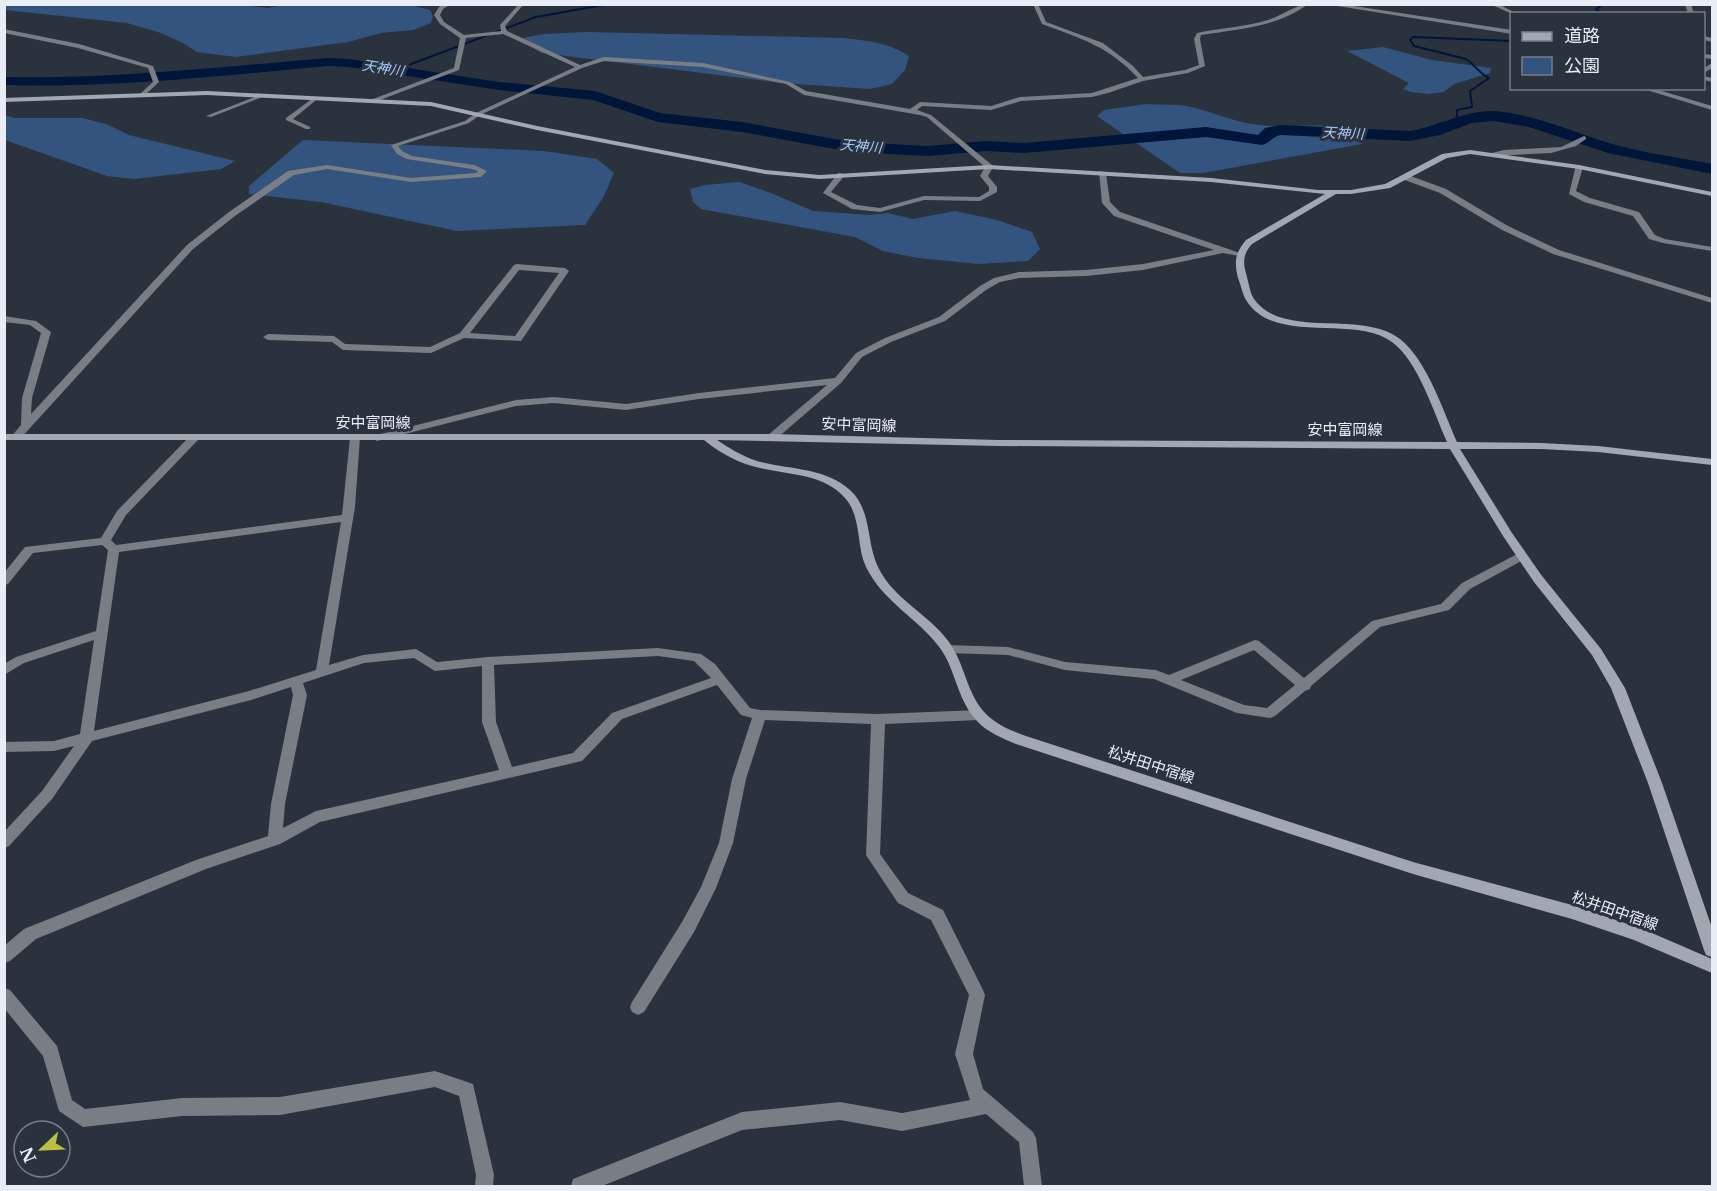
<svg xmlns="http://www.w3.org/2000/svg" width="1717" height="1191" font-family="'Libre Baskerville','Noto Sans JP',serif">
<rect width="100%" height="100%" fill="#2a323e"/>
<g fill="#345480">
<polygon points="229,4 268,8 287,4 406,4 430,10 433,16 431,23 413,30 381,33 348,42 236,57 197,52 183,43 161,33 127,23 5,10 4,5"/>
<path d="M 587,32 L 843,38 C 867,41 888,42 909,56 L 905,70 L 892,84 L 870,89 L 781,83 L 542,53 L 528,45 L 523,38 L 544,34 Z"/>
<polygon points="1383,47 1432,60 1491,68 1490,73 1454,84 1444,92 1428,94 1411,92 1403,89 1409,83 1347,51"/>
<path d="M 1146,104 C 1159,105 1174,104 1187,106 C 1211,111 1233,122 1258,125 C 1294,129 1333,119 1367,136 L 1362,144 L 1203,173 L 1180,173 L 1097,116 L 1104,110 Z"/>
<polygon points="4,115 14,118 82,118 106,124 129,135 235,161 221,169 134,179 107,176 5,140"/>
<polygon points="303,140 544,151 597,159 614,173 604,196 585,225 457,231 321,202 249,194 249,186"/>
<polygon points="739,182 771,193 813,211 870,215 888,213 913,219 955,211 997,220 1032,232 1040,249 1028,261 979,264 918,258 883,251 855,237 701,209 693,202 690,189 705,185"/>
</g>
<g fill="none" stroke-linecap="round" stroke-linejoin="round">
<g stroke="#00153a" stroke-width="2">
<polyline points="1602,14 1596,9 1604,4"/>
<polyline points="398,69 536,17 609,4"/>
<path d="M 1453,124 L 1457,117 L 1457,110 L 1472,107 L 1470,91 L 1489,78 C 1477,72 1476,65 1466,59 L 1414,46 L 1410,40 L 1413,37 L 1512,41"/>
</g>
<path fill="#00153a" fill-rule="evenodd" d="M 327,58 L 349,59 L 499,82 L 595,91 L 660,113 L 742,122 L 851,142 L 928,146 L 986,141 L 1024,143 L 1206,127 L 1258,135 L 1265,128 L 1281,125 L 1410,131 C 1439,126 1465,110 1494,111 C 1534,114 1572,132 1609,143 C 1642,153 1678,157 1712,164 L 1712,174 L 1608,153 L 1529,127 L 1494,121 L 1472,123 L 1440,135 L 1410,141 L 1281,135 C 1273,136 1270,143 1262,145 L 1206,137 L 1024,153 L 986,151 L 928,156 L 851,152 L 742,132 L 658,122 L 593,100 L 499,90 L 349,67 L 327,66 C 220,76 112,88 4,85 L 4,77 C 112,79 220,67 327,58 Z"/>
<g fill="#797d84" fill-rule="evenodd">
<polygon points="313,4 355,4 353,6"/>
<path d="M 444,4 L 451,4 L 443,9 L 440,15 L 444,22 L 464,35 L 501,31 L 500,25 L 519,4 L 524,4 L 505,26 L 507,31 L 580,65 L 604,57 L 703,63 L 790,82 L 806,91 L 910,109 L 920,102 L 991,106 L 1020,97 L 1092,93 L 1138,78 C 1108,46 1082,39 1042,24 L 1033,4 L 1038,4 L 1046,22 L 1103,43 L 1133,66 L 1143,77 L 1185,70 L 1199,65 L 1194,39 L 1197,33 C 1220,28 1246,27 1268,20 C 1281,16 1297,4 1308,4 C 1278,27 1238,29 1201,35 L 1200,39 L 1205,66 L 1188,73 L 1143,81 L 1108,93 L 1092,97 L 1021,101 L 991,110 L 922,106 L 917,110 L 931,115 L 992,165 L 993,167 L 988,176 L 997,187 L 997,192 L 980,201 L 924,200 L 880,212 L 852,209 L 823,193 L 838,173 L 841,173 L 845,175 L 831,192 L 857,205 L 880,208 L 924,196 L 979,197 L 989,191 L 989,187 L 980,176 L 985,167 L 927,117 L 920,115 L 804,95 L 786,84 L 703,67 L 604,61 L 582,68 L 480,115 L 469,123 L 398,146 L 402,151 L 412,156 L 474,165 L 487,171 L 481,177 L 411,182 L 327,169 L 294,175 L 235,216 L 193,249 L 20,439 L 12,439 L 11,437 L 21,425 L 22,398 L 41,333 L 30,325 L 4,322 L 4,316 L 36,321 L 51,332 L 32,398 L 31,414 L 187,245 L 229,212 L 288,171 L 327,165 L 411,178 L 476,173 L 478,171 L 472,169 L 407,159 L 397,154 L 391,145 L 465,121 L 476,113 L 575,67 L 503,34 L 466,38 L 459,70 L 372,103 L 368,103 L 368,101 L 454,68 L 460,38 L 440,24 L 434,15 L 439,7 Z"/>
<polygon points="1325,4 1341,4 1512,30 1512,34"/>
<polygon points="1490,4 1498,4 1518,14 1512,14"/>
<polygon points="1685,4 1691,4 1694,14 1688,14"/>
<polygon points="4,29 79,44 153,66 159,82 145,95 141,95 141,93 153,82 148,68 78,48 4,33"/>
<polygon points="1704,36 1712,38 1712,42 1704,40"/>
<polygon points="1704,54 1712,55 1712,59 1704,58"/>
<polygon points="1712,63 1712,68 1704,73 1704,68"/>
<polygon points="1704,76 1712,78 1712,82 1704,80"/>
<polygon points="1640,88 1652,88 1712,106 1712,110"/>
<polygon points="260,95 265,96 211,117 206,116"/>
<polygon points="313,98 315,99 315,101 293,119 310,127 310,129 306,129 286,120 286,118"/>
<polygon points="1584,136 1586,137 1586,139 1576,146 1551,153 1492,156 1488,154 1504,150 1561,147"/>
<polygon points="1576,165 1583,167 1576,191 1590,198 1639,212 1655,235 1665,239 1712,247 1712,251 1663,243 1649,239 1633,216 1584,202 1569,194"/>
<polygon points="1099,171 1106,173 1110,202 1120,212 1243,254 1239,256 1223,253 1143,270 1086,276 1019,278 1000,282 986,290 945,321 891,342 862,357 841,383 776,439 772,440 767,437 768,435 827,385 699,399 626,410 554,403 516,406 377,441 372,438 373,436 516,400 554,397 626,404 699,393 835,378 856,353 885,338 939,317 980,286 994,278 1019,272 1086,270 1143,264 1214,250 1114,216 1102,203"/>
<polygon points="1402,175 1408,175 1446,189 1508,226 1559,250 1712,298 1712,303 1553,254 1502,230 1440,193 1402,179"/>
<path d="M 517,264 L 565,268 L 569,271 L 521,341 L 464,338 L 431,353 L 343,350 L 332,342 L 268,340 L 263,337 L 268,334 L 334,336 L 345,344 L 430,347 L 460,333 L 514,265 ZM 519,270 L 559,273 L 515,336 L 470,333 Z"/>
<path d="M 194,435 L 198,436 L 198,440 L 126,515 L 111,540 L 116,545 L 342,515 L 350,438 L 355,435 L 360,438 L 355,507 L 329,665 L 363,655 L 416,649 L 437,662 L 488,657 L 658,648 L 701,654 L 715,664 L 750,708 L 760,710 L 878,714 L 979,710 L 984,712 L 986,715 L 984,718 L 979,720 L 885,724 L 880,854 L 908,893 L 943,910 L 983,990 L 985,995 L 973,1054 L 983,1089 L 1033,1132 L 1036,1138 L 1042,1186 L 1024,1186 L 1019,1142 L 986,1114 L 902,1131 L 840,1120 L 742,1130 L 602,1186 L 571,1186 L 573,1179 L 742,1112 L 840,1102 L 902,1113 L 970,1100 L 955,1054 L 969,995 L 931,920 L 898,903 L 866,855 L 871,724 L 765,720 L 746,779 L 733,843 L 716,888 L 694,932 L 644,1012 L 638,1015 L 632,1012 L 630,1007 L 632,1002 L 682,922 L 701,887 L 719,843 L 732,779 L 752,718 L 741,715 L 717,685 L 622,719 L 582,761 L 320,822 L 280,844 L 206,869 L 36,939 L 10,961 L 4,963 L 4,946 L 24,929 L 196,860 L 268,836 L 271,804 L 293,695 L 291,687 L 251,700 L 92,741 L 52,799 L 9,846 L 4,848 L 4,832 L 42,791 L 74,746 L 54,751 L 4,752 L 4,742 L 54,741 L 80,734 L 94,640 L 24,663 L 4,675 L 4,664 L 16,657 L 96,631 L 108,550 L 102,545 L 33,553 L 8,584 L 4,585 L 4,573 L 25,547 L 101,538 L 117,511 L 190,436 ZM 341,522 L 316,670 L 249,691 L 94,731 L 119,552 ZM 658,656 L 694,661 L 711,678 L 612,713 L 573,753 L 512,767 L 496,722 L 494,665 ZM 414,658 L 435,671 L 482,666 L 482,722 L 499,770 L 316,811 L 283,828 L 285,804 L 307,695 L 303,683 L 364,663 Z"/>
<path d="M 1521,552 L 1525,553 L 1527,556 L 1525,559 L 1470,589 L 1449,610 L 1380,627 L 1311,686 L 1310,689 L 1305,691 L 1275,716 L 1270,718 L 1237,713 L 1154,679 L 1065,670 L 1008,655 L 947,653 L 941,649 L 947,645 L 1008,647 L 1065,662 L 1156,670 L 1169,675 L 1255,640 L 1259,641 L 1304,678 L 1372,621 L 1441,604 L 1462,583 ZM 1254,650 L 1295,685 L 1267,708 L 1244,705 L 1181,680 Z"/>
<polygon points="4,988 10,990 57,1046 72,1100 85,1109 182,1098 280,1097 435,1071 473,1084 494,1175 493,1186 475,1186 476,1175 459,1096 435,1087 280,1115 182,1116 83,1127 59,1111 43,1056 4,1008"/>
</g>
<path fill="#a1a8b2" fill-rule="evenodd" d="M 207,91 L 431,102 L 537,126 L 765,170 L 820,175 L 989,165 L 1211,178 L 1318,190 L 1351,190 L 1385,184 L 1442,154 L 1470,150 L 1579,165 L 1712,192 L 1712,196 L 1579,169 L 1470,154 L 1447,158 L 1390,188 L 1351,194 L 1336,194 L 1252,244 C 1242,255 1243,264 1247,277 C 1249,284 1250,293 1254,299 C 1283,340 1362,309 1400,339 C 1427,360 1443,411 1457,442 L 1541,443 L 1598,446 L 1712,459 L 1712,465 L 1598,452 L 1541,449 L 1460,449 L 1512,533 L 1542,576 L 1601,649 L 1625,688 L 1662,783 L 1712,928 L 1712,957 L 1706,955 L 1704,950 L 1648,783 L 1611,688 L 1592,655 L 1534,582 L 1503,536 L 1450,449 L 999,446 L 717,440 C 729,448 742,456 757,461 C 788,470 826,467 851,491 C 872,511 866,542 878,567 C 893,599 929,614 949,642 C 965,664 967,695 986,714 C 997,725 1012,731 1026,736 L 1413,862 L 1572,905 L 1645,930 L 1712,959 L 1712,973 L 1634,940 L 1572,919 L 1413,874 L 1016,744 C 1002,738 987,732 977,721 C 957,700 956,670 940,648 C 918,618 883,602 866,567 C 856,546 862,517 845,498 C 823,472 782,475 752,466 C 735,461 717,451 704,440 L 4,440 L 4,434 L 772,434 L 999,440 L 1447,442 C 1434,413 1418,361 1392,342 C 1354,314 1274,346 1246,300 C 1242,293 1241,285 1238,278 C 1234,262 1235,253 1246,240 L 1325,194 L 1211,182 L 989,169 L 820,179 L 765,174 L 537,130 L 431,106 L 207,95 L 4,102 L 4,98 Z"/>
</g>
<g text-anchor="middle" stroke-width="6" stroke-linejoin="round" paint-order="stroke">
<g font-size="14" font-style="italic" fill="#a5c9f9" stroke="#2a323e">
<text transform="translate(383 68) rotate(9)" y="5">天神川</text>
<text transform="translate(1343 133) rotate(3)" y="5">天神川</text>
<text transform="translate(861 146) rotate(5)" y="5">天神川</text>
</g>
<g font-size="15" fill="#e9eef6" stroke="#2a323e">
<text x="373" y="428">安中富岡線</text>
<text transform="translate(859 425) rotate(2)" y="5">安中富岡線</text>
<text x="1345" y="435">安中富岡線</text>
<text transform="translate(1151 765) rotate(18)" y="5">松井田中宿線</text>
<text transform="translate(1615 911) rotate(19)" y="5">松井田中宿線</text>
</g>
</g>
<rect width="1717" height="1191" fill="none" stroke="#e9eef6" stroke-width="12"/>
<rect x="1510" y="12" width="195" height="78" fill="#2a323e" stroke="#767d88" stroke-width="1.5"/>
<rect x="1522" y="32" width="30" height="9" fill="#a1a8b2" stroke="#767d88" stroke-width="1.5"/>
<text x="1564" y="42" font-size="18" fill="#e9eef6">道路</text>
<rect x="1522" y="57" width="30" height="18" fill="#345480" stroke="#767d88" stroke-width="1.5"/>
<text x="1564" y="72" font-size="18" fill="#e9eef6">公園</text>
<g transform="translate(42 1149) rotate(247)"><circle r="28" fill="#2a323e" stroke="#767d88" stroke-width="1.5"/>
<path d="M0-4.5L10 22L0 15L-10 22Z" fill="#bbc044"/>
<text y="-9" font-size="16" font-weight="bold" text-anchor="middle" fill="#e9eef6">N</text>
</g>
</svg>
